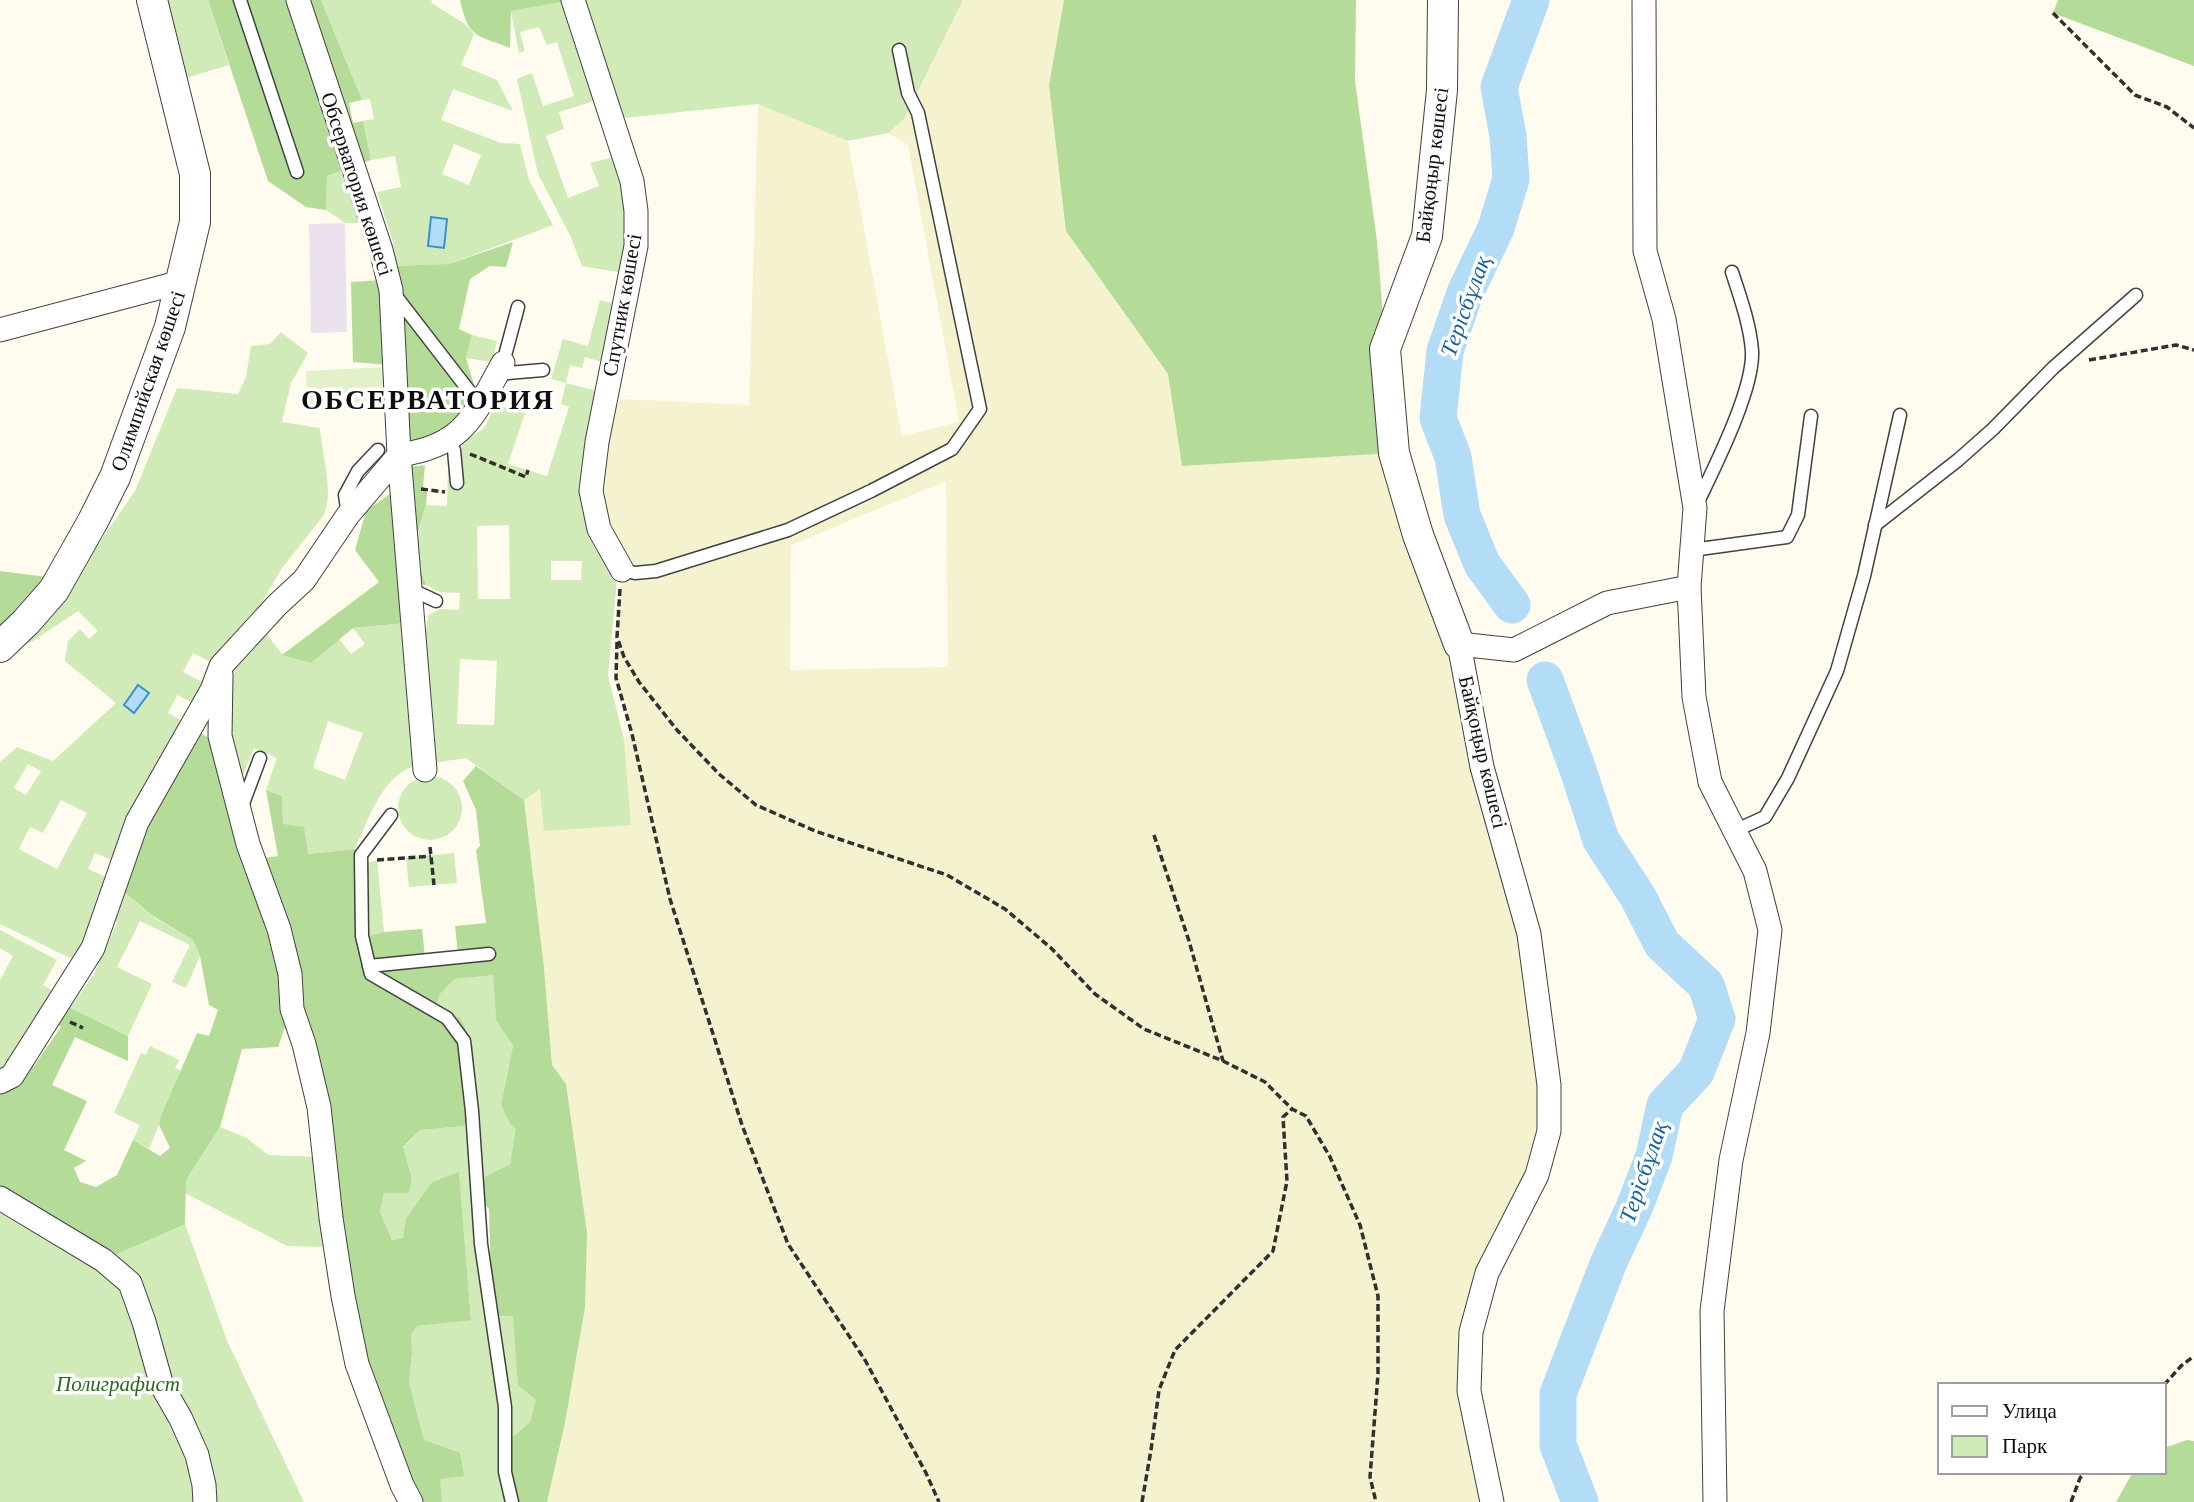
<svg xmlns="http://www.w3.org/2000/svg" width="2194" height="1502" font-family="'Times New Roman',serif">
<rect width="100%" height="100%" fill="#fffcef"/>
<polygon fill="#ece2ed" points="345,223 347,332 311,333 309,224"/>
<path fill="#f5f3cf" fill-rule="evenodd" d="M 963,0 L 1064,0 L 1066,231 L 1168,374 L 1182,466 L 1394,453 L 1529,934 L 1549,1131 L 1471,1332 L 1492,1502 L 547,1502 L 565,1423 L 573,1367 L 566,1084 L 552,1065 L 544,968 L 524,800 L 541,788 L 545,830 L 631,824 L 624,739 L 632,734 L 616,678 L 617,616 L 622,570 L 599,529 L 597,442 L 621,399 L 749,405 L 758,104 L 848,141 L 902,436 L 959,422 L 908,145 L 888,133 L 904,119 ZM 946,481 L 948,667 L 790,670 L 791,545 Z"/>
<g fill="#d0eab8" fill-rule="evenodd">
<polygon points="163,0 208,0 229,65 183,79"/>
<path d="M 321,0 L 431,0 L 433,4 L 465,24 L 474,34 L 461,65 L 497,80 L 513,111 L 453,89 L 441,120 L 501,143 L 520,144 L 529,180 L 553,225 L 449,264 L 395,266 L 393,242 L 377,192 L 401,187 L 395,156 L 371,160 L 363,121 L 374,119 L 370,99 L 362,100 ZM 454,144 L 481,155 L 469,185 L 442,174 Z"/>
<polygon points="584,0 963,0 904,119 888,133 848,141 758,104 624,118"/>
<polygon points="562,2 601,99 559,112 564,129 546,136 568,198 599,186 590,163 617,156 626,182 624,273 582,266 570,235 538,174 517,79 532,73 543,106 574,96 557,42 547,45 539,27 520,32 525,51 519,53 511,11"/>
<polygon points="346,169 368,223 345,223 326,210 327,176"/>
<path d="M 600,300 L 619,305 L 609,364 L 585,357 L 582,368 L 570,365 L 566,383 L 602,392 L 590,443 L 617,579 L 608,675 L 624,739 L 631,825 L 544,831 L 540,789 L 524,800 L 466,758 L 433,763 L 424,648 L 428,615 L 440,609 L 459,610 L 460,593 L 440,592 L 426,585 C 414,548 416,541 426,505 L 447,506 L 448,469 L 462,470 L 462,443 L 484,428 L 496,405 L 525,413 L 508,464 L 547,476 L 569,407 L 561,404 L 566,383 L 551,379 L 563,339 L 588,346 ZM 509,525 L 510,599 L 478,599 L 477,526 ZM 551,561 L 582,561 L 581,580 L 551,580 ZM 460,659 L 497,661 L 494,725 L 457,724 Z"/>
<path d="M 281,332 L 308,353 L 291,383 L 282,422 L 320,428 C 322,455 334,491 324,515 L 282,568 L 251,620 L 216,665 L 193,653 L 183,672 L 206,684 L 197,705 L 177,695 L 168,713 L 188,724 L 119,863 L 95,853 L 88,869 L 112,880 L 78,962 L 0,924 L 0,762 L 17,747 L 53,761 L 116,703 L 65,661 L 68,641 L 80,629 L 89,639 L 98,631 L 78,611 L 30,643 L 24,634 L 63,595 L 135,491 L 177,388 L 238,394 L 246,377 L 251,346 L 270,344 ZM 28,764 L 41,771 L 26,795 L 14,788 ZM 61,800 L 87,813 L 57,869 L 19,849 L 30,827 L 43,833 Z"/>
<polygon points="472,335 497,341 492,362 466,358"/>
<path d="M 406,623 L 420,765 C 384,770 368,820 355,849 L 307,854 L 283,824 L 282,796 L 266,790 L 277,758 L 254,748 L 241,780 L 233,772 L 224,680 L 264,631 L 282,654 L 311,663 L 339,639 L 351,654 L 365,644 L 353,628 ZM 328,721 L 363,733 L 345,780 L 313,768 Z"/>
<circle cx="430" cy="808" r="32"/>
<polygon points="454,853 457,883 409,887 406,858"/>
<polygon points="377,860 384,932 368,936 364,864"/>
<polygon points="116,885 155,918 193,940 200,956 186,988 172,982 190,945 140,921 117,967 152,984 128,1036 69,1009 93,976 117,923 109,904"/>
<polygon points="0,930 57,960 43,985 60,995 0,1075 0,980 13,956 0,948"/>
<polygon points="493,974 496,1020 513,1046 501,1105 517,1128 510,1164 480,1179 473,1047 432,1019 440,994 454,978"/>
<polygon points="150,1046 179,1060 175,1068 181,1071 149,1149 133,1140 140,1125 114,1113 141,1053 146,1055"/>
<polygon points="467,1122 485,1317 513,1316 537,1400 530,1422 510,1439 502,1495 504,1502 442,1502 439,1478 424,1440 409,1382 412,1353 411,1334 417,1326 471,1319 459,1173 432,1182 404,1238 392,1240 380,1212 384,1193 409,1193 412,1179 403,1148 420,1130 464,1126"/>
<polygon points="220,1127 247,1138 268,1155 320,1157 327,1247 287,1246 185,1193 185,1224 228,1343 304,1502 0,1502 0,1198 186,1180"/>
</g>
<g fill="#b4db97">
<polygon points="208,0 321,0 362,100 349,103 353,123 363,121 371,160 327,176 326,210 306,207 268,181"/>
<path d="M 460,0 L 562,0 L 562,2 L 511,11 L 510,48 C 475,34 469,39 460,0 Z"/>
<polygon points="1064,0 1356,0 1355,81 1377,241 1394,453 1182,466 1168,374 1066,231 1049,85"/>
<polygon points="2058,0 2194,0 2194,66 2053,13"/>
<polygon points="513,242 506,267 490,266 470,279 459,329 472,335 466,358 480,405 441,434 403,448 395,266 449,264"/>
<polygon points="382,280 389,365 353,362 351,282"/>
<polygon points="425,465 423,486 427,493 426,505 418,532 416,555 426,585 420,584 411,558 407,467"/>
<polygon points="397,489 406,623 353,628 311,663 282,655 379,582 355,550 366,511"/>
<polygon points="0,571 55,578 0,639"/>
<polygon points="191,727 223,747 264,858 278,856 266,790 282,796 283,824 304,827 308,854 355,849 355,933 361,952 368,936 384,932 422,929 425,957 458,954 455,926 486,923 476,850 480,846 476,810 463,781 476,766 524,800 544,968 552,1065 566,1084 587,1233 585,1307 565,1423 547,1502 504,1502 502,1495 510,1439 530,1422 536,1400 518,1385 513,1316 495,1316 491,1284 489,1209 482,1202 480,1179 510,1164 516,1129 510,1124 501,1105 513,1046 496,1020 493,975 454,979 440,994 432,1018 460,1017 473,1047 477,1106 464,1126 420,1130 403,1147 412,1179 409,1193 384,1193 380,1212 392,1240 403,1238 406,1219 432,1182 459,1172 471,1320 417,1326 411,1334 412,1353 409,1382 424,1440 460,1453 464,1476 440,1479 442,1502 411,1502 357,1364 291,1010 278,1047 242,1049 220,1127 186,1180 185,1224 103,1260 0,1191 0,1075 22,1059 34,1066 61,1027 50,1018 59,1003 128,1036 128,1061 75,1037 52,1085 87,1101 64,1150 86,1161 74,1168 80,1182 96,1187 117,1175 133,1140 160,1156 170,1148 159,1125 161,1116 197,1033 209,1036 218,1010 209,1005 200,956 193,940 153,916 122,890 145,826"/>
<polygon points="2187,1440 2194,1441 2194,1502 2116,1502 2133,1472 2164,1472 2164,1448"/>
</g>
<polygon fill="#e2f1ca" points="385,367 386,401 307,405 306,371"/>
<g fill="#b3dcf7" stroke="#398fcf" stroke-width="2">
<polygon points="431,217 447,219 444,248 428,246"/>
<polygon points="138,685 149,693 134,713 124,705"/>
</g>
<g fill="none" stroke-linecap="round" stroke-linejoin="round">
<g stroke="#b3dcf7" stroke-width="37">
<polyline points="1512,605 1482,564 1462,515 1453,457 1438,418 1445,351 1465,293 1496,228 1511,179 1508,136 1499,87 1531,0"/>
<polyline points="1545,680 1577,767 1601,840 1638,897 1662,944 1706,985 1717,1019 1696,1072 1665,1105 1654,1156 1634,1208 1608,1264 1558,1394 1558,1445 1580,1502"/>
</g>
<defs>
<g id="service">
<polyline points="240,0 297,172"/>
<polyline points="395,295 480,405"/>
<polyline points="503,363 518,307"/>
<polyline points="497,374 543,370"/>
<polyline points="446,441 454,450 457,483"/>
<path d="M 1697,504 C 1714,468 1754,390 1752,351 C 1750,324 1740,297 1732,272"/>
<polyline points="348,515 345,495 358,471 378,450"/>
<polyline points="1875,525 1958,460 1993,429 2053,368 2136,295"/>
<polyline points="1692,550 1787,537 1798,515 1811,416"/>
<polyline points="622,570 635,573 656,571 788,530 871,491 952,449 980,409 918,113 908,93 899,50"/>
<polyline points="410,589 436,601"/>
<polyline points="241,809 260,758"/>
<polyline points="391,815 361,855 362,936 371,974 447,1018 464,1041 472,1111 481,1244 505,1407 505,1472 512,1502"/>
<polyline points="1734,831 1765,817 1788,778 1837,671 1864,576 1900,415"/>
<polyline points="369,966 489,954"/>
</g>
<g id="minor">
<polyline points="298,0 381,250 391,290 399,455 425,770"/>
<polyline points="573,0 632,181 636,211 636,246 597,442 591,491 599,529 622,570"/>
<polyline points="1644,0 1645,251 1664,319 1695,508 1689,587 1694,697 1710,782 1755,871 1770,930 1758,1033 1731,1160 1712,1311 1715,1502"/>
<polyline points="0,330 181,282"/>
<polyline points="221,675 220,736 248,844 279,929 290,974 292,1009 304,1044 319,1107 331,1218 343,1296 357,1364 402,1485 411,1502"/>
<path d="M 0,1082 L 12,1076 L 93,948 L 137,822 L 212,690 L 221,666 L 277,605 L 304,580 L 348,515 L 399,455 C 465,446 474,415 503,363"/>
<polyline points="0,1198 103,1260 130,1283 144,1322 162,1386 181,1419 197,1455 204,1485 205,1502"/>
<polyline points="1492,1502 1469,1391 1471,1332 1487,1273 1537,1175 1549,1131 1549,1085 1529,934 1482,767 1459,644 1514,650 1607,603 1689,587"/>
</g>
<g id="tertiary">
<polyline points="1443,0 1442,90 1427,236 1385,349 1394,453 1418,535 1459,644"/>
<polyline points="0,647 26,622 54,590 93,521 115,477 170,327 195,222 195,174 152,0"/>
</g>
</defs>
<use href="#service" stroke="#414141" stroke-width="15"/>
<use href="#minor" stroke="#414141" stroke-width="25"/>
<use href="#tertiary" stroke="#414141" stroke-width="32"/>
<g stroke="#303030" stroke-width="3.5" stroke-dasharray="7 3.5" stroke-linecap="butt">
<polyline points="2053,13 2135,95 2167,107 2194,128"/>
<polyline points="2089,360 2176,345 2194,350"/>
<polyline points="470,454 526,477 528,470"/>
<polyline points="421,489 445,492"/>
<polyline points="620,589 617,637 624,657 639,682 677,730 719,774 756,805 815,831 947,875 1005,909 1051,948 1095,994 1144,1029 1223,1061 1265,1082 1292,1109 1306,1116 1330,1157 1360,1225 1378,1296 1378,1374 1370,1477 1376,1502"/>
<polyline points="617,642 616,678 632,734 670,899 742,1125 788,1244 865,1360 926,1473 939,1502"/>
<polyline points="1154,835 1189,941 1223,1061"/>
<polyline points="430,847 434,885"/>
<polyline points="377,860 431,856"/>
<polyline points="70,1022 83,1028"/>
<polyline points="2164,1385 2181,1366 2194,1356"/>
<polyline points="1142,1502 1151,1450 1159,1390 1175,1350 1273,1251 1287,1181 1283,1117 1292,1109"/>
<polyline points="2071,1502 2080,1478 2085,1472"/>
</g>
<use href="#service" stroke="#fff" stroke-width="12"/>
<use href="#minor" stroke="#fff" stroke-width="23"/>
<use href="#tertiary" stroke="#fff" stroke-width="30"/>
</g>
<g text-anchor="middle" stroke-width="7" stroke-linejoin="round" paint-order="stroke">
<g font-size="21" fill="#0e0e0e" stroke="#fff">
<text transform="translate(1432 165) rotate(-83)" y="7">Байқоңыр көшесі</text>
<text transform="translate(357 184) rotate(72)" y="7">Обсерватория көшесі</text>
<text transform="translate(622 305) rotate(-80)" y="7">Спутник көшесі</text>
<text transform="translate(148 381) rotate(-71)" y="7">Олимпийская көшесі</text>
<text transform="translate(1483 752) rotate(77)" y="7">Байқоңыр көшесі</text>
</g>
<g font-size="21" font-style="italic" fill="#2a671d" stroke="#fff">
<text x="118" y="1391">Полиграфист</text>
</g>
<g font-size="23" font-style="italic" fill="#1560a2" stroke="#fff">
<text transform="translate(1465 306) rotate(-70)" y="8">Терісбұлақ</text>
<text transform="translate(1643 1172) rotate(-71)" y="8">Терісбұлақ</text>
</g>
<g font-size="28" font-weight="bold" letter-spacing="2" fill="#0e0e0e" stroke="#fff">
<text x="428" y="409">ОБСЕРВАТОРИЯ</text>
</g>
</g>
<rect x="1938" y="1383" width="228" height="91" fill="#ffffff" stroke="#9f9f9f" stroke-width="2"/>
<rect x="1952" y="1406" width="35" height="10" fill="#ffffff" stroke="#9f9f9f" stroke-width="2"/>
<text x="2002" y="1418" font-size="21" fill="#0e0e0e">Улица</text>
<rect x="1952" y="1436" width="35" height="21" fill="#d0eab8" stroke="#9f9f9f" stroke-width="2"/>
<text x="2002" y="1453" font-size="21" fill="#0e0e0e">Парк</text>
</svg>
